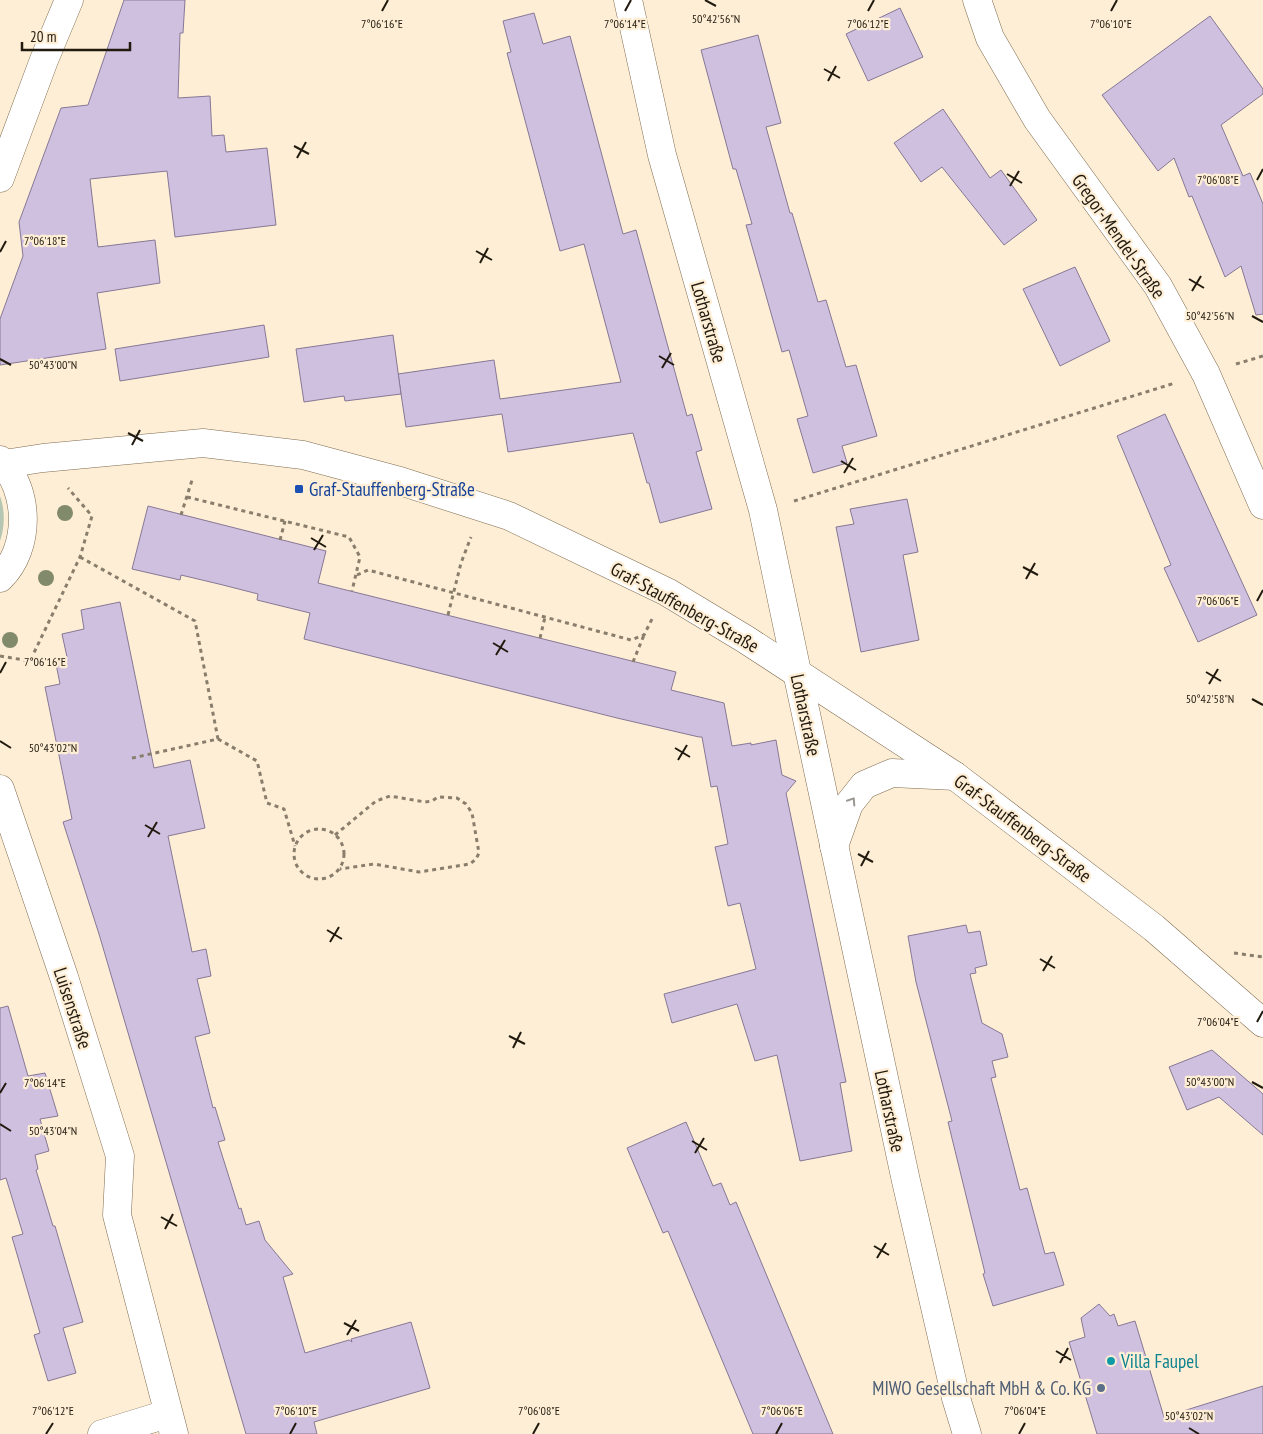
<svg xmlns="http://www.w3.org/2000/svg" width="1263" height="1434" font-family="'PT Sans Narrow',sans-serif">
<rect width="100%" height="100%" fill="#feeed5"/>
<path fill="#b5c6b2" d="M 0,496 C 5,510 5,526 0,541 Z"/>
<g fill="#d0c0e0" stroke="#867895">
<polygon points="124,0 185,0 183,33 180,33 178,98 210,96 212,136 224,135 226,152 267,148 276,225 175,237 167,171 90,179 98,247 155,240 160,283 97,293 106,349 0,365 0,319 23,256 19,222 61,108 88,105"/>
<polygon points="900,8 923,57 868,81 846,34"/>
<polygon points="534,13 543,44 570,36 623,234 636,230 687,416 692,414 702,450 696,452 712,509 660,523 649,483 647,483 633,433 508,452 502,414 406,427 398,374 494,360 500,399 621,382 584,244 560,251 507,53 511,52 503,21"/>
<polygon points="1210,16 1263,89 1263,94 1221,125 1243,176 1250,173 1263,204 1263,314 1256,315 1241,266 1225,277 1192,196 1189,197 1174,158 1158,171 1102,95"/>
<polygon points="758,35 781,123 766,127 790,213 792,213 818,302 826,300 846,367 856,365 877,436 842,446 847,463 813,473 797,419 808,416 789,350 782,352 746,225 752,224 736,169 733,169 701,50"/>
<polygon points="943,109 990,178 1001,170 1037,220 1004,245 942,167 921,182 894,143"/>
<polygon points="1075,267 1110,341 1060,366 1023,289"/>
<polygon points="264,325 269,357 120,381 115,349"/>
<polygon points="393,335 401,394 345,401 344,396 304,402 296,349"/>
<polygon points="1165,414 1257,615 1198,642 1164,568 1171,565 1117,436"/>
<polygon points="907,499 918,552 903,555 919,640 861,652 836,527 854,524 850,509"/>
<polygon points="148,506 326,551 318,583 676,672 671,690 724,703 732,746 751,743 751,745 776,740 782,775 796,781 786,793 846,1082 840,1083 852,1151 800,1161 777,1055 755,1061 737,1004 672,1023 664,994 756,969 740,903 728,906 715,847 728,844 717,786 711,787 702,737 699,737 617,718 304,639 310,613 257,600 258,594 223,585 181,575 180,580 132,569"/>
<polygon points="120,602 154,768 190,760 205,828 168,836 192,952 206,949 211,976 197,979 210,1033 195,1037 213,1108 215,1107 225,1140 218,1142 239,1209 241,1208 246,1225 259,1221 265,1240 293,1274 283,1277 305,1353 349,1340 352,1342 351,1339 411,1322 430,1388 314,1422 317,1434 246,1434 99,934 63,822 72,819 45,687 60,684 55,659 67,657 62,634 84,629 81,610"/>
<polygon points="966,925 968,933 980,931 987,965 975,968 976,973 970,974 982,1023 1002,1034 1008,1057 992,1061 996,1077 991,1078 1020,1190 1027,1188 1045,1254 1054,1252 1064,1285 993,1306 983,1274 985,1273 948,1122 952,1121 916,982 908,936"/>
<polygon points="8,1006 28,1076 45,1073 58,1116 40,1119 49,1151 35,1155 38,1169 36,1170 53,1226 55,1226 83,1322 63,1328 76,1373 48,1381 34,1335 40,1333 12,1237 23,1234 6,1178 0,1180 0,1008"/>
<polygon points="1212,1050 1263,1094 1263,1135 1219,1097 1187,1110 1169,1067"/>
<polygon points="686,1122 713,1186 721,1183 730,1205 736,1202 833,1434 753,1434 668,1231 663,1233 627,1148"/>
<polygon points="1099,1304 1110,1316 1114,1314 1118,1326 1135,1321 1164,1417 1263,1386 1263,1434 1097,1434 1069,1342 1085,1337 1081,1318"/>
</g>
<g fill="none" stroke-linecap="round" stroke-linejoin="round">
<defs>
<g id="street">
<polyline points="628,0 662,155 763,510 797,672"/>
<polyline points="977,0 990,38 1037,119 1158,286 1206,374 1263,505"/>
<polyline points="0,178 44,60 69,0"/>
<polyline points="0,789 64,977 120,1156 117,1215 174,1434"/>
<polyline points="102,1434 167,1414"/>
</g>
<g id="secondary">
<path d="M 0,460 C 30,490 31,548 0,578"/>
<polyline points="4,464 43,458 203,443 303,455 400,481 509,516 667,592 745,639 955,776 1154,928 1263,1023"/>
<polyline points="797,672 906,1181 956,1398 967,1434"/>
<polyline points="834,846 849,804 864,785 892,773 955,776"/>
</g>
</defs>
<use href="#street" stroke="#7e6c51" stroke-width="29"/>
<use href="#secondary" stroke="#7e6c51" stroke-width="29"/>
<g stroke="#897e6c" stroke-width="3" stroke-dasharray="4 4" stroke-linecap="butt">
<polyline points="1236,364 1263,356"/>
<polyline points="187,497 349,537 360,557 352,591"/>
<polyline points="794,501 1175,383"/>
<polyline points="181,515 193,477"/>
<polyline points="280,540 285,521"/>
<polyline points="80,557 195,621 218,739 128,759"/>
<polyline points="357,575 368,570 631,640 644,635 652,619"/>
<polyline points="448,615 461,563 471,537"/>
<polyline points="540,638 545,617"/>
<polyline points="0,656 30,661 80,557 92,516 68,488"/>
<polyline points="633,662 644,635"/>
<polyline points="218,739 257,761 267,803 284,809 295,846"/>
<circle cx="319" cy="854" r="25"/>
<polyline points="335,835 376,801 390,796 425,802 432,801 438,797 457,798 466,804 472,813 479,853 476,859 470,864 419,872 374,864 340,869"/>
<polyline points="1234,953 1263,957"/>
</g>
<use href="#street" stroke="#fff" stroke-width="28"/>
<use href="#secondary" stroke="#fff" stroke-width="28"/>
</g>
<g fill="#818b6b">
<circle cx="65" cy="513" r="8"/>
<circle cx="46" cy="578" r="8"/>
<circle cx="10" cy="640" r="8"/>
</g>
<defs><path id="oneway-chevron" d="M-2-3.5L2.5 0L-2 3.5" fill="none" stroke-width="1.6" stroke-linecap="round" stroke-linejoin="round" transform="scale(1.25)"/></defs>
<use stroke="#9b9893" href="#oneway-chevron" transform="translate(852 801) rotate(-57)"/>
<path fill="none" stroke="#211a0f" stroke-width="2" d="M 705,0 L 716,6M 382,11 L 388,0M 625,11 L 631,0M 868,11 L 874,0M 1111,11 L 1117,0M 824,69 L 840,78M 828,81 L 836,66M 294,146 L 309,154M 297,158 L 306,142M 1007,174 L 1022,183M 1257,180 L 1263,169M 1010,186 L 1019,171M 476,251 L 492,260M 0,252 L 6,241M 480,263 L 488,248M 1189,279 L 1204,288M 1192,291 L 1201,276M 1252,316 L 1263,322M 659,356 L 674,365M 0,359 L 11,365M 662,368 L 671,353M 128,433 L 143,441M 132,445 L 140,430M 841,461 L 856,470M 844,473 L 853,458M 311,538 L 326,547M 314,550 L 323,535M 1023,567 L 1038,575M 1026,579 L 1035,563M 1257,601 L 1263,590M 493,643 L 508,652M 496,655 L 505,640M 1206,672 L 1221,681M 0,673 L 6,662M 1209,684 L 1218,669M 1252,699 L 1263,705M 0,741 L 11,748M 675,748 L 690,757M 678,760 L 687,745M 145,825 L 160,834M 148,837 L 157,822M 858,854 L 873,862M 861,866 L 869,851M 327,930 L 342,939M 330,942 L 339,927M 1040,959 L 1055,968M 1043,971 L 1052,956M 1257,1022 L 1263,1011M 509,1036 L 525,1044M 513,1048 L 521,1032M 1252,1082 L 1263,1088M 0,1093 L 6,1083M 0,1124 L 11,1131M 692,1141 L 707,1150M 695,1153 L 704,1138M 161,1217 L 177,1226M 165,1229 L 173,1214M 874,1246 L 889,1255M 877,1258 L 886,1243M 344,1323 L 359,1331M 347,1335 L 356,1320M 1056,1351 L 1071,1360M 1060,1363 L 1068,1348M 1189,1428 L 1199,1434M 46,1434 L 53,1423M 290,1434 L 296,1423M 533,1434 L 539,1423M 776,1434 L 782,1423M 1019,1434 L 1025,1423"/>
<rect fill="#1a4fb4" stroke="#feeed5" stroke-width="2" x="294" y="484" width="10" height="10" rx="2.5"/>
<circle fill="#0f9aa8" stroke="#feeed5" stroke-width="2" cx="1111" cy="1361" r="5"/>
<circle fill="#5c6f8a" stroke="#feeed5" stroke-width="2" cx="1101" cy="1388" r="5"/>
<g text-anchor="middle" stroke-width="4.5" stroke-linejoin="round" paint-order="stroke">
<g font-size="19" fill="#211a0f" stroke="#feeed5">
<text transform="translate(1119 236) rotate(55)" y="7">Gregor-Mendel-Straße</text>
<text transform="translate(709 322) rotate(74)" y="7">Lotharstraße</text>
<text transform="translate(685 607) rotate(29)" y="7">Graf-Stauffenberg-Straße</text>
<text transform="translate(806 715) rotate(78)" y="7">Lotharstraße</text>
<text transform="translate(1023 828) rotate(37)" y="7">Graf-Stauffenberg-Straße</text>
<text transform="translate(73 1008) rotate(72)" y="7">Luisenstraße</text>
<text transform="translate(890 1111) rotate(78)" y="7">Lotharstraße</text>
</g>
<g font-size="19" fill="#164399" stroke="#feeed5" text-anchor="start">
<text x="309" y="496">Graf-Stauffenberg-Straße</text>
</g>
<g font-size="19" fill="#0d838f" stroke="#feeed5" text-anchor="start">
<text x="1121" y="1368">Villa Faupel</text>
</g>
<g font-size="19" fill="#4e5e75" stroke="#feeed5" text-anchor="end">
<text x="1091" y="1395">MIWO Gesellschaft MbH &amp; Co. KG</text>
</g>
</g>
<g font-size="12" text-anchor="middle" fill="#211a0f" stroke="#feeed5" stroke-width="4.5" stroke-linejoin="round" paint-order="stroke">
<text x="716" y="23">50°42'56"N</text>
<text x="382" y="28">7°06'16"E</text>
<text x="625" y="28">7°06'14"E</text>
<text x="868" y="28">7°06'12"E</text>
<text x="1111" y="28">7°06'10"E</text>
<text x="1218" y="184">7°06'08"E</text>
<text x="45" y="245">7°06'18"E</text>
<text x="1210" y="320">50°42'56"N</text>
<text x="53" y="369">50°43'00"N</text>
<text x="1218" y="605">7°06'06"E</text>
<text x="45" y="666">7°06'16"E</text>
<text x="1210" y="703">50°42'58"N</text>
<text x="53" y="752">50°43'02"N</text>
<text x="1218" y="1026">7°06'04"E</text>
<text x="1210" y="1086">50°43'00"N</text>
<text x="45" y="1087">7°06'14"E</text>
<text x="53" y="1135">50°43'04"N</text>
<text x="53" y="1415">7°06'12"E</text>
<text x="296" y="1415">7°06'10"E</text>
<text x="539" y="1415">7°06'08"E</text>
<text x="782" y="1415">7°06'06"E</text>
<text x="1025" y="1415">7°06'04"E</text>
<text x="1189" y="1420">50°43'02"N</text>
</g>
<path d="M22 42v8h108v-8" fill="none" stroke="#211a0f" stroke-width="2.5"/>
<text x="30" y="42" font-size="15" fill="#211a0f" stroke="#feeed5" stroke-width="4" paint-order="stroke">20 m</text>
</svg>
